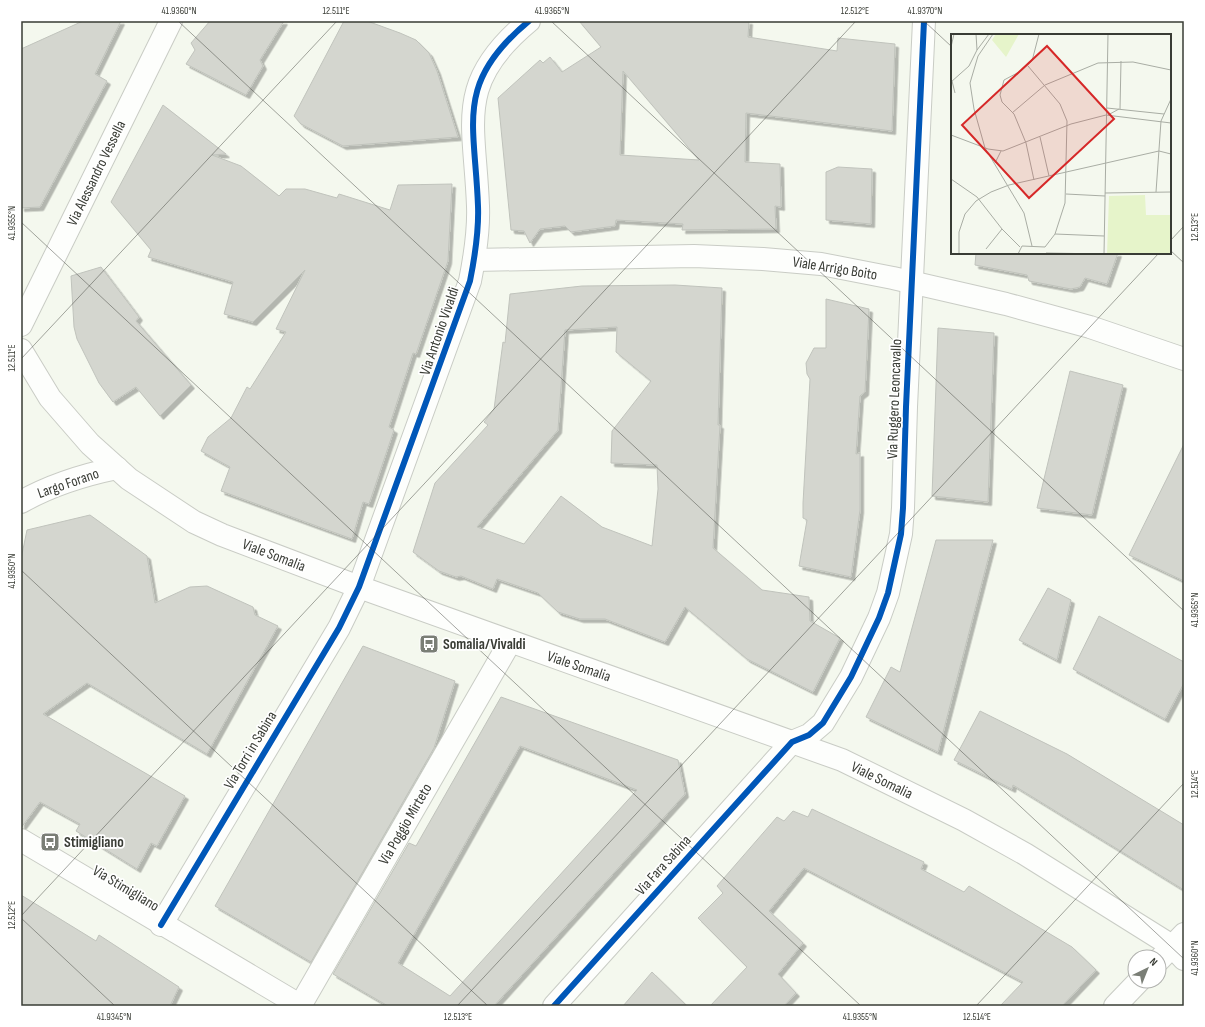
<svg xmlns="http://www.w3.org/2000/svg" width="1205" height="1027" font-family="'Sofia Sans Condensed',sans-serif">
<defs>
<filter id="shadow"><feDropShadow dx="3.5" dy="3.5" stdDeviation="0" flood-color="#0004"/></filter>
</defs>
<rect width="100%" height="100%" fill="#f4f8ee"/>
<g fill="#d4d6cf" stroke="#c0c3bc" fill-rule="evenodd" filter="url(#shadow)">
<polygon points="83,21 121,21 95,74 107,81 40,207 21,208 21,49"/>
<polygon points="210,21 284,21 260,60 263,66 246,95 186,64 195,50 191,43"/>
<polygon points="344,21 367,21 400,33 416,40 429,53 437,71 458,137 343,146 301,124 294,116"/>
<path d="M 579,21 L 749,21 L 748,37 L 837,51 L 838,38 L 895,44 L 892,131 L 746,113 L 745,162 L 780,164 L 781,207 L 775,206 L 776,229 L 682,230 L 683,224 L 616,220 L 615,226 L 571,232 L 565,226 L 540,229 L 530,243 L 524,231 L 511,230 L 498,98 L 540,60 L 543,63 L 550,57 L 562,72 L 601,47 ZM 623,71 L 699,160 L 620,155 Z"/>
<polygon points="163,105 226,154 212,155 241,166 279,196 286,189 305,189 337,198 339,194 390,210 398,185 452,184 448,261 416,354 413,353 389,427 394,430 369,504 363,502 352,539 221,491 230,467 201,451 208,437 231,418 247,387 250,389 286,332 276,329 305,270 253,322 224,314 233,282 148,257 151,250 111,202"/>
<polygon points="838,167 872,169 871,224 826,220 826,172"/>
<polygon points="976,253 1118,253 1107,284 1085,278 1080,287 1071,289 1029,281 1027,275 975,265"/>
<polygon points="101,267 139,317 136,321 191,385 160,416 136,387 113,402 99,383 77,339 74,327 71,276"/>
<path d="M 675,285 L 722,288 L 718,425 L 720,425 L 713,548 L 762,590 L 809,597 L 810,621 L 840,638 L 813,692 L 747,659 L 685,607 L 665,642 L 605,619 L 580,619 L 558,612 L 538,593 L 497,579 L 493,589 L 461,576 L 456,577 L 439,571 L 413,552 L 435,483 L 488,425 L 484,422 L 494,409 L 503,342 L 505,343 L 510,294 L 582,286 ZM 617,327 L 616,352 L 651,381 L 612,431 L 611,463 L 657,465 L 658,489 L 652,546 L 602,527 L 561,496 L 524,544 L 477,527 L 558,430 L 565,330 Z"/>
<polygon points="826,299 869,309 865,392 860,396 856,454 860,453 860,510 851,577 799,566 807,520 803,518 803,503 810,379 807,374 806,363 814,348 826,348"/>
<polygon points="938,328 994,333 988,502 932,496"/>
<polygon points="1070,371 1123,385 1092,515 1037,508"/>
<polygon points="1184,444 1184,581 1129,555"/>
<polygon points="90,515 147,556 155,603 190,587 207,586 253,607 255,615 278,626 207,754 87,683 43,714 185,796 157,846 151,843 137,869 76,831 80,824 40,802 21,828 21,559 27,530"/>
<polygon points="936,540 993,540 938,752 866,717 891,667 900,672"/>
<polygon points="1048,588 1071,600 1057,660 1019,640"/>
<polygon points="1099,616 1184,662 1184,683 1165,719 1073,669"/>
<polygon points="363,646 455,681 434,748 311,962 215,906"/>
<path d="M 501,697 L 678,760 L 685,794 L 494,1006 L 388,1006 L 333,974 L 409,843 L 416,846 ZM 520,746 L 637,790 L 450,996 L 398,963 Z"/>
<polygon points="980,711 1067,754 1184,825 1184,890 1013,785 1012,789 954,760"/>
<polygon points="812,809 924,862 921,869 964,892 969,886 1072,947 1096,970 1062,1006 1000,1006 1023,982 804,868 769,911 803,943 778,974 796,993 784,1006 710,1006 747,967 698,918 723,893 717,886 777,817 784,821 793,811 808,817"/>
<polygon points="21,895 96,941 99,935 179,987 170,1006 21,1006"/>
<polygon points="652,972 687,1006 623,1006"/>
</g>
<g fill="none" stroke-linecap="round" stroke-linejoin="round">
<defs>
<g id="street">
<polyline points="474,260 694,256 763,259 821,264 893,278 1006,304 1090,327 1184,359"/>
<path d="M 21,502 C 51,485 83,475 117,468"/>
<polyline points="21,840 301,1006"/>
<path d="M 161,925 L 339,628 L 359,587 L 470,281 C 475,256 479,231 478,206 C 475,122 454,83 529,21"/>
<polyline points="1159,960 1184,934"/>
<polyline points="300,1006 510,642"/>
<polyline points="554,1006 792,742 809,735 823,723 851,677 879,618 888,593 901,534 903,508 906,407 924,21"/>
<polyline points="1115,1006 1139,981"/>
</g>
<g id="secondary">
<polyline points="21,325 171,21"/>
<polyline points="21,350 50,398 90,444 129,479 194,522 222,535 359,587 842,760 964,820 1025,854 1172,946 1184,959"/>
</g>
</defs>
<use href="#street" stroke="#c9ccc5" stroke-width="24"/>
<use href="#secondary" stroke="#c9ccc5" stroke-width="24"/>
<use href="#street" stroke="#fdfefc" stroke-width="22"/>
<use href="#secondary" stroke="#fdfefc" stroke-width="22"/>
<defs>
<g id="cycleway">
<path d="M 161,925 L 339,628 L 359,587 L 470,281 C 475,256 479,231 478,206 C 475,122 454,83 529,21"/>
<polyline points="554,1006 792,742 809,735 823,723 851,677 879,618 888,593 901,534 903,508 906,407 924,21"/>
</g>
</defs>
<use href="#cycleway" stroke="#fff" stroke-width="8"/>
<use href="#cycleway" stroke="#0057b8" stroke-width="6"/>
</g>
<path fill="none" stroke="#393c35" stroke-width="1" stroke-opacity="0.45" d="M 178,21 L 1184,959M 551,21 L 1184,611M 924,21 L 952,47M 21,222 L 861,1006M 1170,241 L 1184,226M 1170,250 L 1184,263M 21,359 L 337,21M 21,570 L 488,1006M 21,916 L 856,21M 21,918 L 115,1006M 457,1006 L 1159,253M 976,1006 L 1184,783"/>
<defs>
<symbol id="bus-square" viewBox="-11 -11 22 22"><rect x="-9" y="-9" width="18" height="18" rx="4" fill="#7a7e76" stroke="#fff"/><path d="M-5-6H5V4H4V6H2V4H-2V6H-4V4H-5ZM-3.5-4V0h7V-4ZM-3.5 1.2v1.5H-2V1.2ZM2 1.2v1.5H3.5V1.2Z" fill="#fff"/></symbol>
</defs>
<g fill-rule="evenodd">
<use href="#bus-square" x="418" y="633" width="22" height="22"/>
<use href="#bus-square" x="39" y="831" width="22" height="22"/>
</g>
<g text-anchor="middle" stroke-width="3.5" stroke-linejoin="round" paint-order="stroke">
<g font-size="15" fill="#393c35" stroke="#fff">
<text transform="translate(96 173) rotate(-64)" y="5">Via Alessandro Vessella</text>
<text transform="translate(835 268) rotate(9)" y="5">Viale Arrigo Boito</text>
<text transform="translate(439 331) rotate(-71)" y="5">Via Antonio Vivaldi</text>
<text transform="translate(894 399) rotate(-88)" y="5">Via Ruggero Leoncavallo</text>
<text transform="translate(68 483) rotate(-19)" y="5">Largo Forano</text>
<text transform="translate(274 555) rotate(21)" y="5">Viale Somalia</text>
<text transform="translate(579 666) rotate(19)" y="5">Viale Somalia</text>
<text transform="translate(250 750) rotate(-59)" y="5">Via Torri in Sabina</text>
<text transform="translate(882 780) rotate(26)" y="5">Viale Somalia</text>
<text transform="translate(405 824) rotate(-60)" y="5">Via Poggio Mirteto</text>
<text transform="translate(663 865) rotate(-48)" y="5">Via Fara Sabina</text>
<text transform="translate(126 888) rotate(31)" y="5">Via Stimigliano</text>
</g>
<g font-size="15" font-weight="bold" fill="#393c35" stroke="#fff" text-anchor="start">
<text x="443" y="649">Somalia/Vivaldi</text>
<text x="64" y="847">Stimigliano</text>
</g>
</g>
<g transform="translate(951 34)">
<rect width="220" height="220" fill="#f4f8ee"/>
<path d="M 45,0 L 68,0 L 55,23 L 41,6 ZM 194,161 L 195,181 L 220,181 L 220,220 L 156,220 L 158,162 Z" fill="#e6f4ca"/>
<path fill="none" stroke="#a9ada4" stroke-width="1" d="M 25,0 L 26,16M 0,13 L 3,0M 26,16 L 38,0M 77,32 L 109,70 L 116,87 L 114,169 L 104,200 L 94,213M 1,47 L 4,59M 0,48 L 18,32 L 26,16M 156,74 L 213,80M 169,75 L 170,27M 61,79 L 94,51 L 147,29 L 182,28 L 220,36M 157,81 L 168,75M 0,101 L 37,115 L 52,117 L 120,90 L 155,81 L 220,89M 89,103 L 98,142M 34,114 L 73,179 L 81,212M 34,114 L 23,75 L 19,49 L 27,22 L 42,0M 44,129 L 50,117M 0,145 L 26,163 L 51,195 L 69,213M 83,146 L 75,109 L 63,80 L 51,68 L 49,61 L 53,46 L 70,37 L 81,27 L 88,0M 205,158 L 210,87 L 220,65M 154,159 L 220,158M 115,160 L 154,162M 104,200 L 153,202M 35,215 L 51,195M 95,219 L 153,220M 8,220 L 8,198 L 14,180 L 25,167 L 40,158 L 58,151 L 208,117 L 220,120M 67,220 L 71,212 L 94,213M 153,220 L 157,0"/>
<path fill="#d62828" fill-opacity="0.15" stroke="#d62828" stroke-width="2" d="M 96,12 L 163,85 L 78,164 L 11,91 Z"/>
<rect width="220" height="220" fill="none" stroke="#393c35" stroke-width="2"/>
</g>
<rect width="1205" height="1027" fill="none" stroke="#ffffff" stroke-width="44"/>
<g transform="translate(1147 969) rotate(43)"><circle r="19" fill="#ffffff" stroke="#b0b1ae"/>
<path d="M0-3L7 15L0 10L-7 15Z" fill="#7a7e76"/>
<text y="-6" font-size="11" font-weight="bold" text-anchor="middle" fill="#393c35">N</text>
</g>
<rect x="22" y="22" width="1161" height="983" fill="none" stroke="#393c35" stroke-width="1.5"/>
<g font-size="10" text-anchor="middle" fill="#393c35">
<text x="179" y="14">41.9360°N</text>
<text x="336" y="14">12.511°E</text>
<text x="552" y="14">41.9365°N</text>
<text x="855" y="14">12.512°E</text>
<text x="925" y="14">41.9370°N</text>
<text transform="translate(11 223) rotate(-90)" y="4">41.9355°N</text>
<text transform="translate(1194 227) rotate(-90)" y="4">12.513°E</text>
<text transform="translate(11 358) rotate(-90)" y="4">12.511°E</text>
<text transform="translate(11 571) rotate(-90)" y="4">41.9350°N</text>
<text transform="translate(1194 610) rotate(-90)" y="4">41.9365°N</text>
<text transform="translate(1194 784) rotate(-90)" y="4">12.514°E</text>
<text transform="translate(11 915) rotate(-90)" y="4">12.512°E</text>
<text transform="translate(1194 958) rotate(-90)" y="4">41.9360°N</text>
<text x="114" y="1020">41.9345°N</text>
<text x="458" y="1020">12.513°E</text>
<text x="860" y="1020">41.9355°N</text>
<text x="977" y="1020">12.514°E</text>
</g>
</svg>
